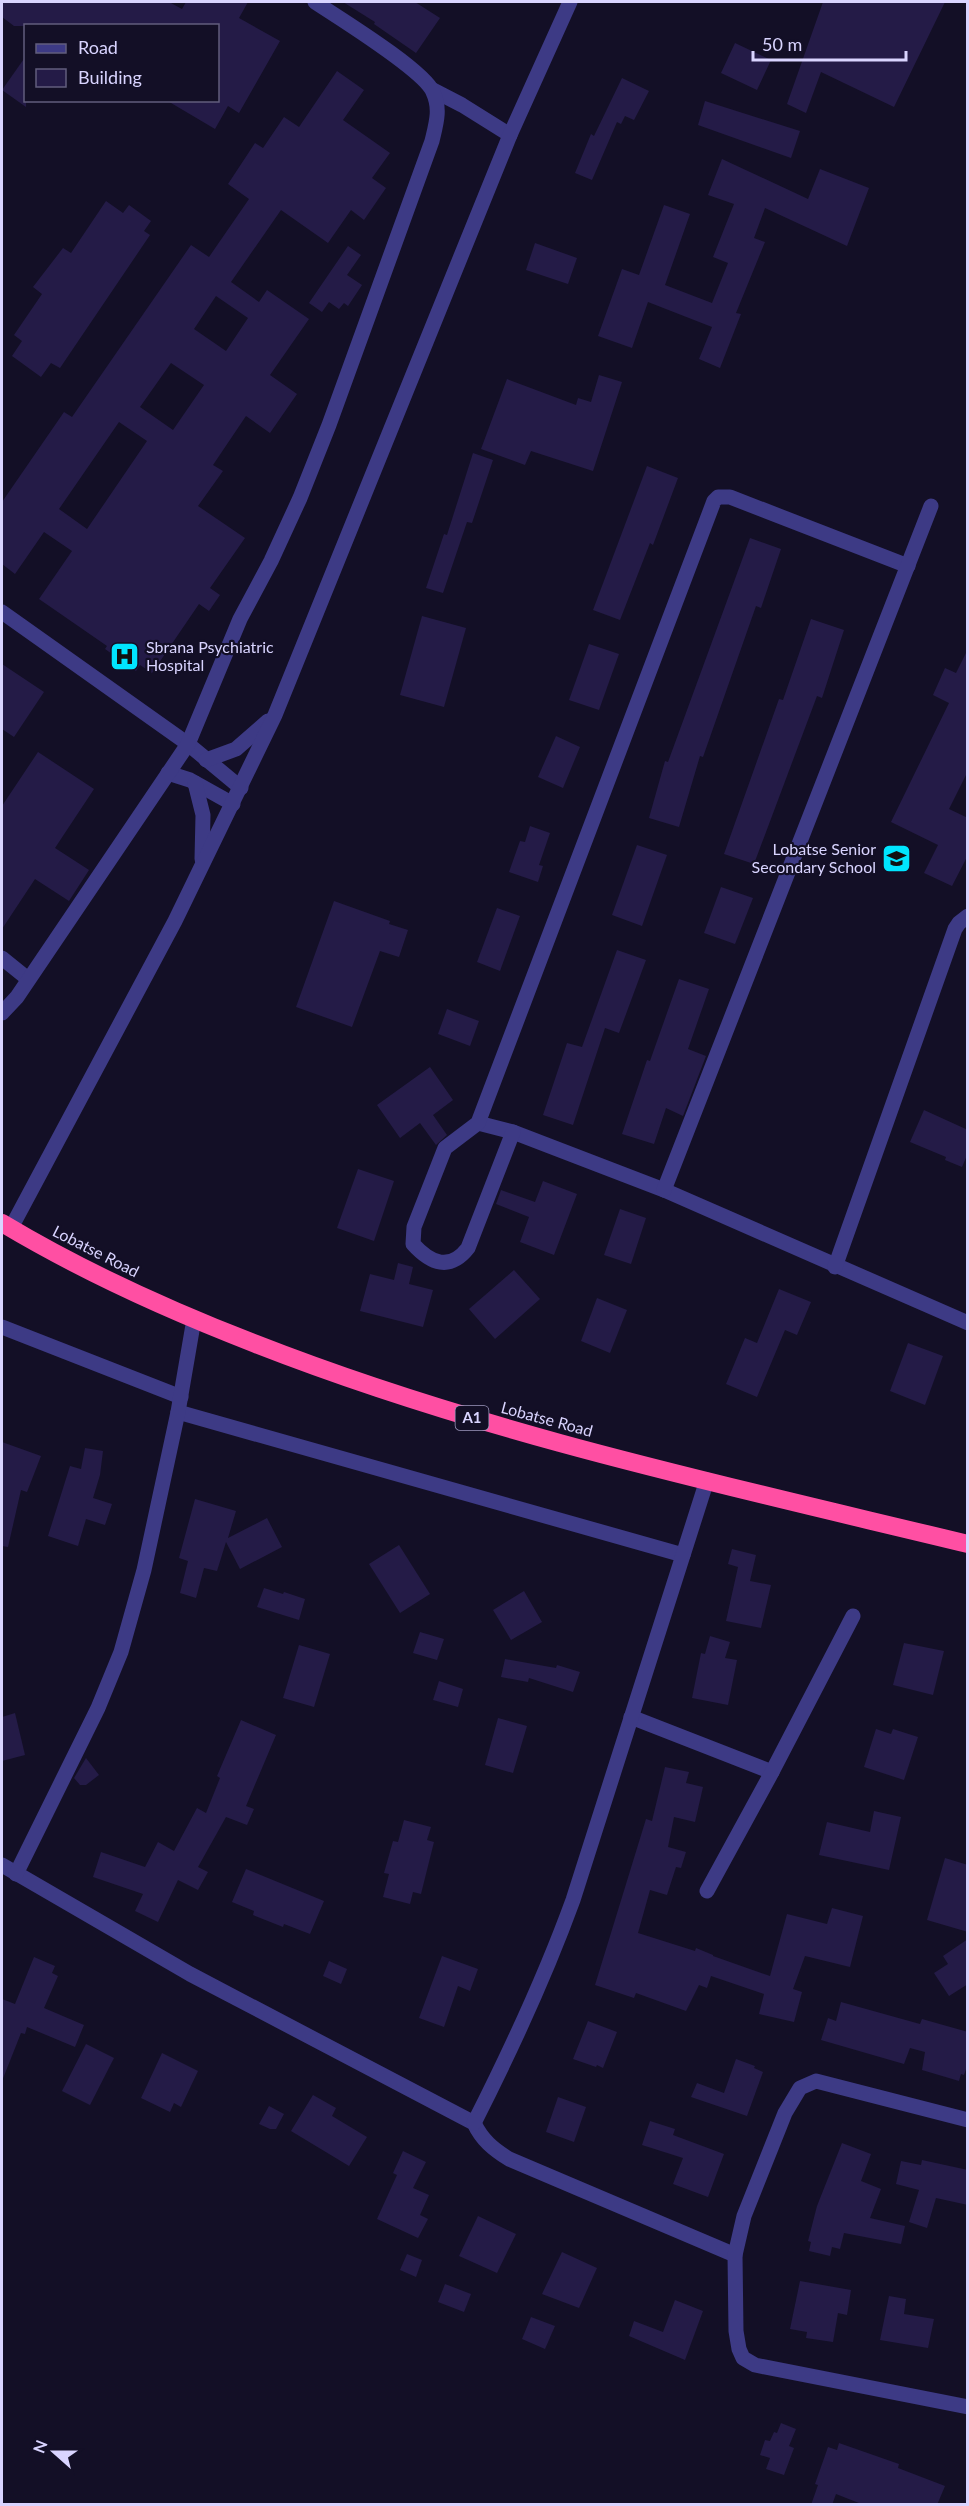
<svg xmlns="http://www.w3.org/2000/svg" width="969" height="2506" font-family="Lato,sans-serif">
<rect width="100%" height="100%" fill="#130f26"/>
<g fill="#241b47" fill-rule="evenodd">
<polygon points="2,2 169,2 182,9 186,2 248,2 239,18 280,41 239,113 228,106 215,129 166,100 218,100 218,26 14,26 2,17"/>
<polygon points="343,2 415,2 440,18 416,53 374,24 375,22"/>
<polygon points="823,2 945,2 894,107 821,72 806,113 787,104"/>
<polygon points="735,43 771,60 757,90 721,73"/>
<polygon points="26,56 26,107 2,90"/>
<path d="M 337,71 L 364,90 L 343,120 L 390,153 L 372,178 L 386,188 L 364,220 L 351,210 L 328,243 L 281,210 L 231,282 L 259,302 L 267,290 L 309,319 L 270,375 L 297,394 L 270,433 L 246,416 L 213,465 L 223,471 L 198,506 L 245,538 L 210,588 L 220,595 L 209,611 L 199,604 L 152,673 L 140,665 L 136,671 L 105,649 L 107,646 L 39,599 L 72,551 L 44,532 L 15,574 L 2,564 L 2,502 L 64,412 L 72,417 L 191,245 L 209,257 L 249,199 L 228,184 L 255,143 L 263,148 L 284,117 L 299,127 ZM 216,296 L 248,318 L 226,351 L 194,329 ZM 171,363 L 204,385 L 173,430 L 140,407 ZM 119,422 L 147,441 L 87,529 L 59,509 Z"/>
<polygon points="622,78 649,91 634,120 625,116 621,124 617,122 592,180 575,173 591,134 594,136"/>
<polygon points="705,101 800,131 791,158 698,125"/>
<polygon points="722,159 808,199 820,169 869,188 847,246 765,208 754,238 765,242 736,313 741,314 720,368 699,359 712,327 648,302 632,348 598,336 622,269 639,275 664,205 690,214 665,285 712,303 728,263 713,257 734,204 708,195"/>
<polygon points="106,201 123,213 129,205 151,221 144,231 150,235 60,368 51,363 41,377 12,356 22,341 14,335 42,294 33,287 63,248 71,253"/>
<polygon points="535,243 577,258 568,284 526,270"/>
<polygon points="348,246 361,255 347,275 362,285 348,306 344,303 339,309 329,302 322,312 309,303"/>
<polygon points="599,375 622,382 593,471 531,451 525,465 481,449 507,379 576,405 578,398 591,402"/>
<polygon points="473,453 493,460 472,523 467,522 443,593 426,588 444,534 447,535"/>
<polygon points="647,466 678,478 653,545 650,543 620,620 593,610"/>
<polygon points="750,538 781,549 761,608 756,606 703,757 700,756 679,827 649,818 665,761 668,762"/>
<polygon points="422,616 466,628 444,707 400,695"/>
<polygon points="811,619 844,630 822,698 817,696 754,864 724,854 779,699 783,700"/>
<polygon points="589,644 619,654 599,710 569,700"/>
<polygon points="968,649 968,771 949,809 968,818 968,855 952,886 924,873 938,845 891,822 949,703 933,695 945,668 956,673"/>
<polygon points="2,664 44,692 14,737 2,729"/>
<polygon points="556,736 580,747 563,788 538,777"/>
<polygon points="38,752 94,789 55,848 89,870 69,901 35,879 2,929 2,806"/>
<polygon points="530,826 550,833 539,865 543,866 538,882 509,872 520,841 525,842"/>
<polygon points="637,845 667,855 642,926 612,915"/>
<polygon points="721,887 753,898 735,944 704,933"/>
<polygon points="334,901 390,921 389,924 408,930 399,957 380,951 352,1027 296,1007"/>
<polygon points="497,908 520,916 500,971 477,962"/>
<polygon points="617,950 646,960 619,1033 605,1028 573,1125 543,1115 567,1043 582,1047"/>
<polygon points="679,979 709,989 688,1049 706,1056 683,1116 666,1108 654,1144 622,1134 647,1060 650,1061"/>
<polygon points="447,1009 479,1021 470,1046 438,1034"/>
<polygon points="430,1067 453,1100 433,1115 447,1135 436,1145 420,1123 400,1138 377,1105"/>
<polygon points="924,1110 968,1130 968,1153 962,1167 945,1160 946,1157 910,1142"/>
<polygon points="358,1169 394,1181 374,1241 337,1228"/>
<polygon points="543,1181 577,1194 554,1255 520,1242 529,1217 496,1204 501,1190 535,1202"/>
<polygon points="620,1209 646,1218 631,1264 604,1255"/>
<polygon points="398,1263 413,1267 409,1284 433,1290 423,1327 360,1311 370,1274 394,1280"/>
<polygon points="514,1270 540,1299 495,1339 469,1309"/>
<polygon points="779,1289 811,1302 797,1335 785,1330 757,1397 726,1384 745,1338 757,1343"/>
<polygon points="597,1298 627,1310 610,1353 581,1341"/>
<polygon points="908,1343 943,1356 925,1405 890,1391"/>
<polygon points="2,1442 41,1456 27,1492 21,1490 8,1547 2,1546"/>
<polygon points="85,1448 103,1451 100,1475 93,1498 112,1504 105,1525 86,1519 78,1546 48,1536 70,1466 81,1469"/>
<polygon points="195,1499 236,1511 228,1538 267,1518 282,1547 240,1569 226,1542 217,1571 204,1568 196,1598 180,1593 188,1561 179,1558"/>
<polygon points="399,1545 430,1594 400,1613 369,1564"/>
<polygon points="732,1549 756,1555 750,1581 771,1585 761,1628 726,1621 738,1567 728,1564"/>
<polygon points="264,1588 283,1594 284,1592 305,1599 299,1620 257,1607"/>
<polygon points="524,1591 542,1622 511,1640 493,1610"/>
<polygon points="420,1632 444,1639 437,1660 413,1653"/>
<polygon points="710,1636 730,1642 725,1658 737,1660 728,1705 692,1698 701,1653 705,1654"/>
<polygon points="904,1643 944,1651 933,1695 893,1685"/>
<polygon points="299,1645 330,1654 314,1707 283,1698"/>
<polygon points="505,1659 556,1668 557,1665 580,1672 573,1692 529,1678 528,1682 501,1677"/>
<polygon points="439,1681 463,1689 458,1707 433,1700"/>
<polygon points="15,1713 25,1755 2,1761 2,1717"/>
<polygon points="498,1718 527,1726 513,1773 485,1765"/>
<polygon points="241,1720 276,1735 246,1806 254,1809 247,1825 226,1817 198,1867 208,1872 198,1890 178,1880 158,1922 135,1911 143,1894 93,1877 101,1852 145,1867 158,1842 174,1851 197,1808 206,1813 220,1778 217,1776"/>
<polygon points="876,1729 891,1734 893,1729 918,1737 904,1780 864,1767"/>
<polygon points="86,1758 99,1775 86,1785 80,1785 74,1778"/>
<polygon points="665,1767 689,1772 686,1783 703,1787 695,1822 674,1817 668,1847 686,1852 681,1868 676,1867 667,1895 650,1890 638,1933 695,1951 696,1948 713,1955 713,1956 770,1976 787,1914 827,1924 832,1908 863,1916 850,1967 805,1956 793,1989 802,1992 794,2022 759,2014 764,1994 711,1976 707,1988 699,1985 686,2011 636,1993 634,1998 595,1985 646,1819 652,1821"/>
<polygon points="874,1811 901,1817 889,1870 819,1855 827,1822 870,1832"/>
<polygon points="404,1820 431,1827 427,1840 434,1842 421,1894 413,1892 410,1904 383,1897 389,1874 384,1873 393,1841 398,1842"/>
<polygon points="945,1858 968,1865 968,1932 927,1920"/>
<polygon points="246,1869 324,1901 310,1934 284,1924 283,1927 253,1915 254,1911 232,1902"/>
<polygon points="968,1939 968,1984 949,1996 934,1973 948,1964 943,1956"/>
<polygon points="442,1956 478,1969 470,1991 458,1986 444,2027 419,2018"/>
<polygon points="34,1957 55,1966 52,1973 58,1976 44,2008 84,2025 75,2047 27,2027 25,2034 21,2033 2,2081 2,1999 15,2004"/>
<polygon points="329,1961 347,1969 341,1984 323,1976"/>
<polygon points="841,2002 920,2024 922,2019 968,2032 968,2063 964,2075 961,2074 959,2081 922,2070 925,2052 910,2048 904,2064 821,2040 828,2018 836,2021"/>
<polygon points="588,2021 617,2032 603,2068 597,2065 596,2067 573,2059"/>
<polygon points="86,2044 114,2058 90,2105 62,2091"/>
<polygon points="162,2053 198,2071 181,2107 174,2103 170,2112 141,2098"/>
<polygon points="736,2059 755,2066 754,2068 763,2072 747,2116 691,2097 697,2083 724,2093"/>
<polygon points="313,2095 336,2108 332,2116 367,2137 349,2166 291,2131"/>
<polygon points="558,2097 586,2107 574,2142 546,2132"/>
<polygon points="269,2106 284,2114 276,2129 270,2129 259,2124"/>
<polygon points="650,2121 675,2129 673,2135 724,2154 708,2197 673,2184 683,2158 642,2145"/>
<polygon points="842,2143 871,2154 861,2181 881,2189 870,2218 905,2226 901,2244 844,2233 840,2249 832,2247 830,2256 809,2251 811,2242 808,2241 817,2206"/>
<polygon points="403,2151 426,2162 413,2188 429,2195 420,2215 428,2219 418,2238 377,2219 397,2175 393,2173"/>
<polygon points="922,2160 968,2170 968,2205 936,2198 927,2228 909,2222 919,2190 896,2184 901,2161 921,2165"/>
<polygon points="478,2216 516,2234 497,2273 459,2256"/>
<polygon points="562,2252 597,2268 579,2308 542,2294"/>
<polygon points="407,2254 422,2260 416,2277 400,2270"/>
<polygon points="800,2281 851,2290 847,2315 838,2313 833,2342 806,2338 807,2332 790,2329"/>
<polygon points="445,2284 471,2294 464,2312 438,2302"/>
<polygon points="889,2296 906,2299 904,2314 934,2319 928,2348 880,2340"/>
<polygon points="675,2300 703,2311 685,2360 629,2336 634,2321 663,2332"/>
<polygon points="531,2317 555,2326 545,2349 522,2339"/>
<polygon points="781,2423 796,2429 789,2446 794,2448 784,2475 766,2469 770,2458 760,2455 765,2440 770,2441 774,2432 777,2433"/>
<polygon points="839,2443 899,2464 898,2468 945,2486 937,2505 864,2505 836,2494 832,2505 811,2505 818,2485 815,2484 828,2447 837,2450"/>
</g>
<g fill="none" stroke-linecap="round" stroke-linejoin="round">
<g stroke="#3d3a85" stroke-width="15">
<polyline points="433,90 462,105 510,135"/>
<polyline points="2,612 188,744 241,788"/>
<polyline points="206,760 236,749 268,721"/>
<polyline points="168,773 190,780 233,804"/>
<polyline points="195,783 203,815 202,859"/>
<polyline points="2,958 28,979"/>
<path d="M 2,1013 L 17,997 L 188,744 L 240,619 L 271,561 L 300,498 L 329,425 L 432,141 C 436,124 441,109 433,92 C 424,70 339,18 315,2"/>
<polyline points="478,1123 513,1132 664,1190 968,1323"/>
<path d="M 513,1132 L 468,1248 C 450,1271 431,1264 413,1244 L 414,1227 L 445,1148 L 478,1123 L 714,501 L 718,497 L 730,497 L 908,566"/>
<polyline points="664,1190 931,506"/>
<polyline points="11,1228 175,921 275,715 510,135 570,2"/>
<polyline points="835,1267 955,929 959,923 968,916"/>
<polyline points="2,1327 181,1397"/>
<polyline points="178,1412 683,1555"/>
<polyline points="631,1717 772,1772"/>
<path d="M 2,1865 L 190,1974 L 474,2123 C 482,2140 493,2149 509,2159 L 735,2255"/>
<polyline points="16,1874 98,1708 121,1652 144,1570 178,1412 194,1319"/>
<polyline points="707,1891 772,1772 853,1616"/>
<polyline points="968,2120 816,2081 800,2088 785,2113 744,2216 735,2255 736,2331 739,2349 743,2358 755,2365 968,2407"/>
<path d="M 474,2123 C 511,2050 545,1977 573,1900 L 707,1480"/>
</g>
<path stroke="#ff4fa3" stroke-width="18" d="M 2,1223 C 82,1271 168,1310 256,1344 C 486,1434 728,1486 968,1544"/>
</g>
<defs>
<symbol id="hospital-square" viewBox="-11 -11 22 22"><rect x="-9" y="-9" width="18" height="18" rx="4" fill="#00e5ff" stroke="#130f26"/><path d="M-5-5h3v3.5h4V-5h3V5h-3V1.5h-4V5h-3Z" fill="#111"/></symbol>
<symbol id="school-square" viewBox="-11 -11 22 22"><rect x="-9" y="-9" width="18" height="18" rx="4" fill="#00e5ff" stroke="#130f26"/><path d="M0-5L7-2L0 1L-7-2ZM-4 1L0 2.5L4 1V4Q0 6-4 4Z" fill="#111"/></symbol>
</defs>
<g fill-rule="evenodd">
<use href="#hospital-square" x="108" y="640" width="33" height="33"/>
<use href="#school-square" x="880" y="842" width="33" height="33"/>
</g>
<g text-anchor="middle" stroke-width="4.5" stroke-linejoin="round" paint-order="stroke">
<rect fill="#130f26" stroke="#9e99be" stroke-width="1.5" x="455.5" y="1406" width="33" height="24" rx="4.5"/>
<g font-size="15" font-weight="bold" fill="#d9d4ff">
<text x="472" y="1423">A1</text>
</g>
<g font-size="16" fill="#d9d4ff" stroke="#130f26" text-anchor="start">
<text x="146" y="653">Sbrana Psychiatric<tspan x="146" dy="18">Hospital</tspan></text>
<text x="876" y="855" text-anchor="end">Lobatse Senior<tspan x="876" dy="18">Secondary School</tspan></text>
</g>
<g font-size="16" fill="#d9d4ff" stroke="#130f26">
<text transform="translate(96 1251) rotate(27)" y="6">Lobatse Road</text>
<text transform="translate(547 1419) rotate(15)" y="6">Lobatse Road</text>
</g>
</g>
<rect width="969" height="2506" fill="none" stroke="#d9d4ff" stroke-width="6"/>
<rect x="24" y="24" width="195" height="78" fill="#130f26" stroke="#625e7d" stroke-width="1.5"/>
<rect x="36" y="44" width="30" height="9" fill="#3d3a85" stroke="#625e7d" stroke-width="1.5"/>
<text x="78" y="54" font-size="18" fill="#d9d4ff">Road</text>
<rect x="36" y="69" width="30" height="18" fill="#241b47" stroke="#625e7d" stroke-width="1.5"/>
<text x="78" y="84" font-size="18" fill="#d9d4ff">Building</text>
<g transform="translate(54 2452) rotate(291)" stroke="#130f26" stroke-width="4.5" paint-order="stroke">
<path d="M0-4.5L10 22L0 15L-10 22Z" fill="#d9d4ff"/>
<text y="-9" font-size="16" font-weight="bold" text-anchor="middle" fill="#d9d4ff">N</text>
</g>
<path d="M753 51v9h153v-9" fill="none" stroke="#d9d4ff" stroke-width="3"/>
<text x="762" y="51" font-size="18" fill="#d9d4ff" stroke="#130f26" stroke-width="4.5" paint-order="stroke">50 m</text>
</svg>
